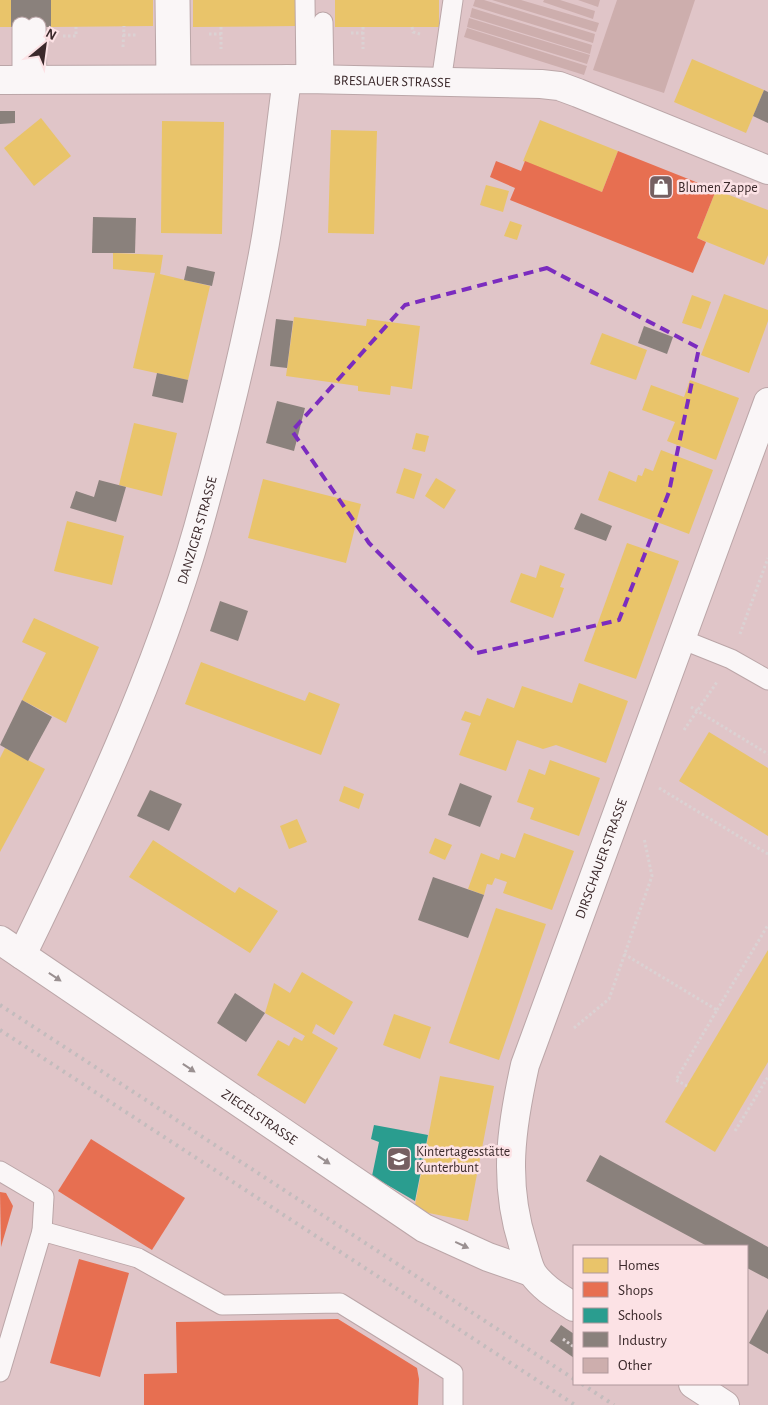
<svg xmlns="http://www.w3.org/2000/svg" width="768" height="1405" font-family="'Alegreya Sans',sans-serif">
<rect width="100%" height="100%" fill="#e0c5c8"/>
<g fill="#e9c46a">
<rect x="0" y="0" width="11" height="27"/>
<polygon points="51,0 153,0 153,26 51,27"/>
<polygon points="193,0 296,0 296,26 193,27"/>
<rect x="335" y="0" width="104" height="27"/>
<polygon points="692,59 764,90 746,133 674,102"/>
<polygon points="41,118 71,156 34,186 4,148"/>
<polygon points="540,120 618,151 602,192 523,161"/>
<polygon points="162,121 224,122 222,234 161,233"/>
<polygon points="331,130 377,131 374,234 328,233"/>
<polygon points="486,185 509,191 503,212 480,205"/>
<polygon points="716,190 768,210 768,255 764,265 697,238"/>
<polygon points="510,221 522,225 517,240 504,236"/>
<polygon points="113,253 163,255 160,274 210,286 188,380 133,368 155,273 113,269"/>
<polygon points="724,294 768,310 768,321 749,373 701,355"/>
<polygon points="692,295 711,302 701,329 682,323"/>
<polygon points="294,317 366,326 367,319 420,326 412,389 391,386 390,395 358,391 358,386 286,376"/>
<polygon points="602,333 647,350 636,380 590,364"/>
<polygon points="690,380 739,398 716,460 667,441 675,422 642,410 651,385 684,397"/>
<polygon points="134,423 177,433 162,496 119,485"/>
<polygon points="416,433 429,436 425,452 412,449"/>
<polygon points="661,450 713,470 689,534 598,500 609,471 636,482 638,475 642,476 645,468 653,471"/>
<polygon points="404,468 422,474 414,499 396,493"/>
<polygon points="436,478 456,490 444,509 425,496"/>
<polygon points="263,479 361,504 346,563 248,538"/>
<polygon points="67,521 124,536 112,585 54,571"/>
<polygon points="627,543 679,561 636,679 584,661"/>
<polygon points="540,565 565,574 560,587 564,588 553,618 510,602 521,573 536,578"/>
<polygon points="34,618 99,647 66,723 22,700 46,653 22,642"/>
<polygon points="201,662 305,701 309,692 340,704 321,755 185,704"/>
<polygon points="579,683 628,701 606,763 556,745 543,749 517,740 506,771 459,755 471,723 461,720 465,711 480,716 487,698 514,708 522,686 572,703"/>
<polygon points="709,732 768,768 768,836 679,781"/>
<polygon points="5,748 45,769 0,852 0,758"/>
<polygon points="550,760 600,778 579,836 530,819 534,808 517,802 529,769 545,775"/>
<polygon points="344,786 364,794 359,809 339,801"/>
<polygon points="297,819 307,842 289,849 280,826"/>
<polygon points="524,833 574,851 552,910 503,893 507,882 495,878 492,885 487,884 484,895 468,889 481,853 499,860 501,853 515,858"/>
<polygon points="435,838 452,845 445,860 429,853"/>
<polygon points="153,840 235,893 239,887 278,911 250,953 129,877"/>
<polygon points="496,908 546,924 499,1060 449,1043"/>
<polygon points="768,950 768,1062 715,1152 665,1122"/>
<polygon points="302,972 353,1002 334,1035 316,1024 312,1033 338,1048 305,1104 257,1075 278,1040 289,1046 294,1037 302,1041 305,1036 265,1013 274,983 290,993"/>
<polygon points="394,1014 431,1027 420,1059 383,1045"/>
<polygon points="440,1076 494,1086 468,1221 414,1210"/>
</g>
<g fill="#e76f51">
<polygon points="618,151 716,190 697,238 706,242 693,273 510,200 515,188 490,177 496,161 521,171 525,161 602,192"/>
<polygon points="91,1139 185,1198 152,1250 58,1191"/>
<polygon points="0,1192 6,1193 13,1206 1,1247"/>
<polygon points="79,1259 129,1273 100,1377 50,1363"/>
<polygon points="338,1319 417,1368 419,1379 418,1405 144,1405 144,1374 177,1373 176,1322"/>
</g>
<polygon fill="#2a9d8f" points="374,1125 428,1135 415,1201 372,1176 379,1142 371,1139"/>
<g fill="#8a817c">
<rect x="11" y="0" width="40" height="27"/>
<polygon points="764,90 768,92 768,123 753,116"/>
<polygon points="0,111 15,111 15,123 0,124"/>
<polygon points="93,217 136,218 135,253 92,253"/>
<polygon points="187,266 215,272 212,286 184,280"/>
<polygon points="276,319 293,321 287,368 270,366"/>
<polygon points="644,326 673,337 667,354 638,343"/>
<polygon points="157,373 188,380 183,403 152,396"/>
<polygon points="277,401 305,408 294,451 266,443"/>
<polygon points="99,480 126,487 116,522 70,508 76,491 94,497"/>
<polygon points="581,513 612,526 606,541 574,529"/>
<polygon points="220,601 248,611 238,641 210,631"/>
<polygon points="22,700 52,717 28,761 0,745"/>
<polygon points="460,783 492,796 480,827 448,815"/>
<polygon points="150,790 182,804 169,831 137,816"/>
<polygon points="433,877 484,895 468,938 418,920"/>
<polygon points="235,993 265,1013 246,1042 217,1023"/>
<polygon points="600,1155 768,1247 768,1279 747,1268 747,1246 707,1246 586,1181"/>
<polygon points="768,1309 768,1354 749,1343"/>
<polygon points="561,1325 574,1334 574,1358 550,1341"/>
</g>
<g fill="#cdaead">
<polygon points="475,0 484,0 595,34 593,43 473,6"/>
<polygon points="492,0 521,0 599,23 596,32"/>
<polygon points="544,0 560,0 595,11 593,19 543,2"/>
<polygon points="578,0 600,0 598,7"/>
<polygon points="617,0 695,0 664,93 593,70"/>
<polygon points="472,8 592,45 590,54 470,17"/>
<polygon points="469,18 590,55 587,64 467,27"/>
<polygon points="467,28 587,66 584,75 464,37"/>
</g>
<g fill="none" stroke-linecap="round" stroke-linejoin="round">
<defs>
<g id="service">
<polyline points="165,0 166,80"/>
<polyline points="180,0 181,80"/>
<polyline points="305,0 306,79"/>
<polyline points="323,22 324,80"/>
<polyline points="22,27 22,80"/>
<polyline points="36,27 37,81"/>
<polyline points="441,82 453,0"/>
<polyline points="681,639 731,659 768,680"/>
<polyline points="0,1171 44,1197 42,1231"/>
<polyline points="0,1372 42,1231 138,1258 222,1305 340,1303 453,1373 453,1405"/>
</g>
<g id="minor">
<path id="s1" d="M 0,80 L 306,79 L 541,84 L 559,86 L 578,93 L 768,170"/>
<path id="s2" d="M 0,940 L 424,1228 L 488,1257 L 531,1272"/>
<path id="s3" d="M 22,955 C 89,817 156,676 198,528 C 223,438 246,346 263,254 C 274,196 279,137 287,79"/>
<path id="s4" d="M 574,1307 C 559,1297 544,1289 533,1274 C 528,1266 526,1254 523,1245 C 503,1182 511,1128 525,1065 L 768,402"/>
<polyline points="693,1384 725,1405"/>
</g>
</defs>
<use href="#service" stroke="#bba6a8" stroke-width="21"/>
<use href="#minor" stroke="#bba6a8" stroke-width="30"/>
<g stroke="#dbd2d3" stroke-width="3" stroke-dasharray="2.5 2.5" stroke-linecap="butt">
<polyline points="221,27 221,49"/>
<polyline points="363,27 363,49"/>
<polyline points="412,27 413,32 420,34"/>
<polyline points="351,33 363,33"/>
<polyline points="209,34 221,34"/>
<polyline points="123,35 138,35"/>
<polyline points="63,36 76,36 76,27"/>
<polyline points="123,47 124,26"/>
<polyline points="740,634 768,558"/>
<polyline points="691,707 768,754"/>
<polyline points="684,730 717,682"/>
<polyline points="659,788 768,854"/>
<polyline points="624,954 717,1010 676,1080 687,1086"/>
<polyline points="717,1010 768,925"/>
<polyline points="574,1028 609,999 652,876 644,838"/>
<polyline points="735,1131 768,1077"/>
<polyline points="563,1339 574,1347"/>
</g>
<use href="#service" stroke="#faf6f7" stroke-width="19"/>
<use href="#minor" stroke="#faf6f7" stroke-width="28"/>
<g stroke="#c3bcbd" stroke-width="4" stroke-dasharray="2.5 5" stroke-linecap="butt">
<polyline points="0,1005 574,1379"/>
<polyline points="0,1030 575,1405"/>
<polyline points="582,1384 614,1405"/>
</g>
</g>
<defs><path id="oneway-solid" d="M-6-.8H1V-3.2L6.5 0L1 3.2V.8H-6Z" transform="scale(1.25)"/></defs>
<g fill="#9a9091">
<use href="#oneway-solid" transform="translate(55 977) rotate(34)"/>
<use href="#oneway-solid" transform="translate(189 1068) rotate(34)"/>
<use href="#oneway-solid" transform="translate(324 1160) rotate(34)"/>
<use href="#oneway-solid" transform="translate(462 1245) rotate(25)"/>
</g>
<path fill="none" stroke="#7b2cbf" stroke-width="4" stroke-dasharray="10 6" stroke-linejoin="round" d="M 547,268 L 699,348 L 669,492 L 619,620 L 477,653 L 369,543 L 292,431 L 405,305 Z"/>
<defs>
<symbol id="shop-square" viewBox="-11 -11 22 22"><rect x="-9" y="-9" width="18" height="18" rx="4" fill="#756062" stroke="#fce2e5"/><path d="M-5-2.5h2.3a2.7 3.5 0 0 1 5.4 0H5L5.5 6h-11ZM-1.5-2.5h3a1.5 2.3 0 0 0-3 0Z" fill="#fff"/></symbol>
<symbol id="school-square" viewBox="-11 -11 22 22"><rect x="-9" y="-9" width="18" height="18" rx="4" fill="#756062" stroke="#fce2e5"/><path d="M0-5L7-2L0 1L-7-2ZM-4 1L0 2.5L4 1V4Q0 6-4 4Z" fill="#fff"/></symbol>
</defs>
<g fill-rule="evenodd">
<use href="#shop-square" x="647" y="173" width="28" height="28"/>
<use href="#school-square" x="385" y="1145" width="28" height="28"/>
</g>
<g text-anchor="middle" stroke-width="5" stroke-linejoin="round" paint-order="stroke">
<g font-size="14" fill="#3b292b" stroke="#fce2e5">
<text dy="5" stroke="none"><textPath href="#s1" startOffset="392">BRESLAUER STRASSE</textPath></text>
<text dy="5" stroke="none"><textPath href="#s3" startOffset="460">DANZIGER STRASSE</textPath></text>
<text dy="5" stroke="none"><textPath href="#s4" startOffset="486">DIRSCHAUER STRASSE</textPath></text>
<text dy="5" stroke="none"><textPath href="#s2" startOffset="314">ZIEGELSTRASSE</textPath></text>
</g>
<g font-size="14" fill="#3b292b" stroke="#fce2e5" text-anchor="start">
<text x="678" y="192">Blumen Zappe</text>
<text x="416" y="1156">Kintertagesstätte<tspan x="416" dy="16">Kunterbunt</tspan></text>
</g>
</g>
<rect x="573" y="1245" width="175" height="140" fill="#fce2e5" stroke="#af989b"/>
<rect x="583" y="1258" width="25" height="15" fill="#e9c46a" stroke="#af989b"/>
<text x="618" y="1270" font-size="15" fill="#3b292b">Homes</text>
<rect x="583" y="1282" width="25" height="15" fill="#e76f51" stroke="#af989b"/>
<text x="618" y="1295" font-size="15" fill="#3b292b">Shops</text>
<rect x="583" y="1308" width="25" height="15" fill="#2a9d8f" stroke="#af989b"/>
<text x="618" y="1320" font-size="15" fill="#3b292b">Schools</text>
<rect x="583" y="1332" width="25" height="15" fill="#8a817c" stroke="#af989b"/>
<text x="618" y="1345" font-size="15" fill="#3b292b">Industry</text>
<rect x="583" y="1358" width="25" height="15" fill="#cdaead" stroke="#af989b"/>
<text x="618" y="1370" font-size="15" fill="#3b292b">Other</text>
<g transform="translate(45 45) rotate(29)" stroke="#fce2e5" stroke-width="4" paint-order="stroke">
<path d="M0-4L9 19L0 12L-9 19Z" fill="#3b292b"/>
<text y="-8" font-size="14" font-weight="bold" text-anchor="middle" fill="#3b292b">N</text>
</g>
</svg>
